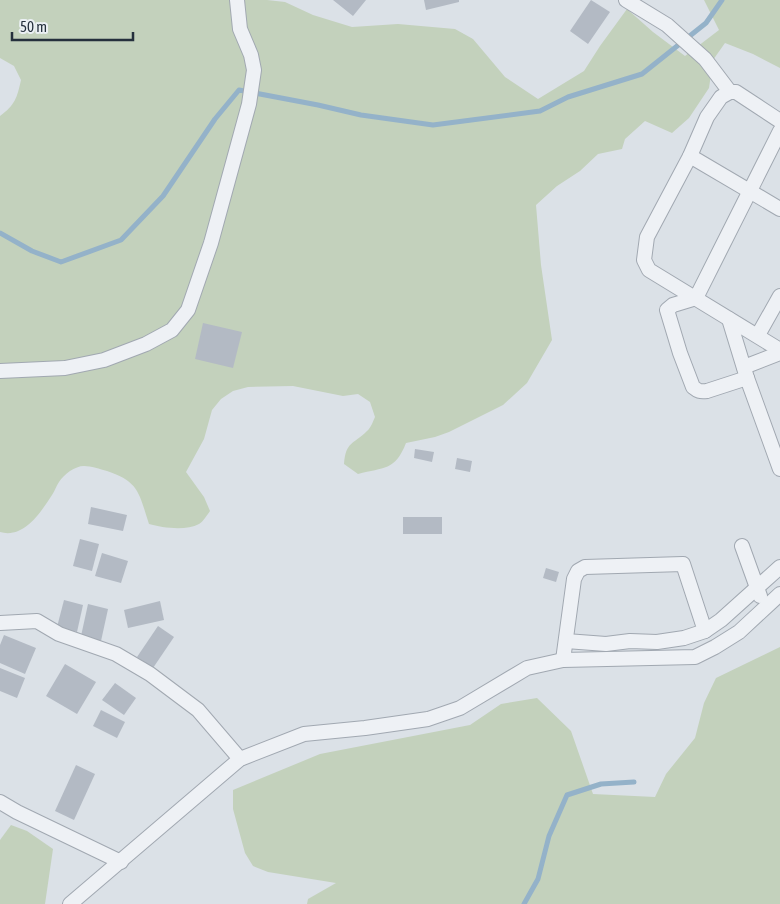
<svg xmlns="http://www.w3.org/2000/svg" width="780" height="904" font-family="'Asap Condensed',sans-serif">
<rect width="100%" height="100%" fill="#dbe1e7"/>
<g fill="#c3d1bc">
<path d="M 0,0 L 267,0 L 285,2 L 313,15 L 352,27 L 398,24 L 455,29 L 473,39 L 505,77 L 538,99 L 584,71 L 600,46 L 627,9 L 653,32 L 685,56 L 719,30 L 704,0 L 780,0 L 780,68 L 753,54 L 725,43 L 713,60 L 709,88 L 689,118 L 672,133 L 645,121 L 625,139 L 622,149 L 598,154 L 580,171 L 557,186 L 536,205 L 541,265 L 552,340 L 527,383 L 503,405 L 449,432 L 435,437 L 406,443 C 395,471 384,467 358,474 L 344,464 C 346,441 353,445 367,431 C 371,428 373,421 375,417 L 370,402 L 358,394 L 343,396 L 293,386 L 248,387 L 233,391 L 221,399 L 212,410 L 204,439 L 186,472 L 204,497 L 210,511 C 207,515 203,522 199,524 C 186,531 163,528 149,524 C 139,494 140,482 107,471 C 100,469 91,466 84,466 C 75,466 64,474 59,482 C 56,486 55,491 52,495 C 41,512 24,539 0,532 L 0,116 C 15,105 17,98 21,80 L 14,66 L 0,58 Z"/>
<polygon points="780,647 780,904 307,904 308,899 336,883 268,872 253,866 245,853 233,809 233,790 320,754 470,725 501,704 537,698 571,731 593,794 655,797 666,774 695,738 704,703 716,678"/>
<polygon points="11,825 27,831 53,849 45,904 0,904 0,840"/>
</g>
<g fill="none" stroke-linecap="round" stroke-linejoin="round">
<g stroke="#94b2c9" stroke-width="5">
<polyline points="0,233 32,251 61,262 121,240 163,196 215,119 239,90 318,105 361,115 433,125 540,111 568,97 642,74 706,23 722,0"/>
<polyline points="524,904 538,879 549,836 567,795 601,784 634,782"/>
</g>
</g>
<g fill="#b3bac4">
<polygon points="333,0 366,0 353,16"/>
<polygon points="424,0 459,0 459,2 426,10"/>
<polygon points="591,0 610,12 588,44 570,31"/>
<polygon points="203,323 242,332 233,368 195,359"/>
<polygon points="415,449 434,452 432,462 414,458"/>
<polygon points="457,458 472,461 470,472 455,469"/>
<polygon points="91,507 127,515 123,531 88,524"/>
<rect x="403" y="517" width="39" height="17"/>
<polygon points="80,539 99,544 92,571 73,566"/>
<polygon points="102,553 128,561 121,583 95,576"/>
<polygon points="546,568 559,572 556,582 543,578"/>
<polygon points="64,600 83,605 77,632 57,627"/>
<polygon points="160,601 164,620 128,628 124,610"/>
<polygon points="88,604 108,609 101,641 81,636"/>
<polygon points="158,626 174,637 153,668 137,657"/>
<polygon points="4,635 36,648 25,674 0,663 0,645"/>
<polygon points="65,664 96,682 77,714 46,696"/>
<polygon points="0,668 25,678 17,698 0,691"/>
<polygon points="115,683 136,698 124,715 102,700"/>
<polygon points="101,710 125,722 117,738 93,726"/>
<polygon points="76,765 95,774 74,820 55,811"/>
</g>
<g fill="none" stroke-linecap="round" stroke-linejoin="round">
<defs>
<g id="street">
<polyline points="626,0 667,25 705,59 730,92"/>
<polyline points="780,121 736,92 730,92 721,97 707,117 690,156 647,237 644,260 649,270 780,350"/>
<polyline points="690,156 780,209"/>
<polyline points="729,319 747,378 780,469"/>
<polyline points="758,335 780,296"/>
<polyline points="744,367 780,353"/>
<polyline points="0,371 65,368 104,360 146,344 172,330 188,310 211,243 249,104 254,70 251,55 240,29 237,0"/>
<path d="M 747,378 L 707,391 C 700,392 698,391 693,387 L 680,353 L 667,310 L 673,305 L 696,298 L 780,131"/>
<polyline points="742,546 760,596"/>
<polyline points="0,623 37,621 59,634 116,654 150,674 198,710 240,759"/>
<polyline points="566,641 606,644 630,641 657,642 684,638 705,631 721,620 780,567"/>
<polyline points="563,660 574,579 578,571 585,567 683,564 705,631"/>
<polyline points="0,802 17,812 121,862"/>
<polyline points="70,904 240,759 304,734 365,728 428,719 460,708 527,668 563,660 695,657 715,647 739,632 780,594"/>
</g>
</defs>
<use href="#street" stroke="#a1a8b1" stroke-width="16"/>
<use href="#street" stroke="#eef1f5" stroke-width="14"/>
</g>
<path d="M12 32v8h121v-8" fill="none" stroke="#25303d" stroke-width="2.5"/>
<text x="20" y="32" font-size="15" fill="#25303d" stroke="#ebf0f4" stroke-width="4" paint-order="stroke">50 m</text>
</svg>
